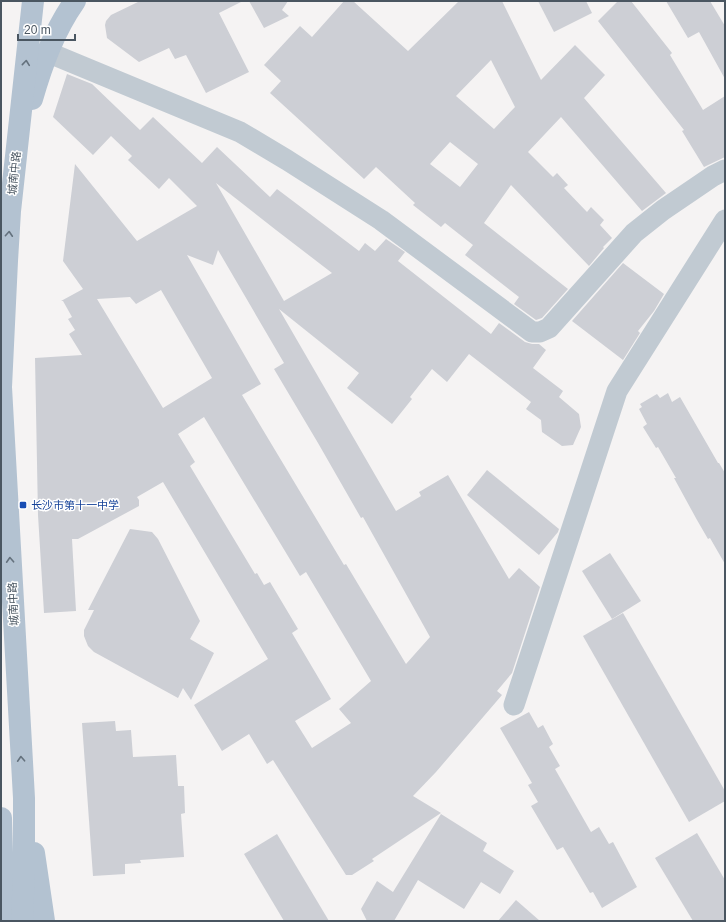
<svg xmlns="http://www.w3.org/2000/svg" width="726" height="922" font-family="Helvetica,'Noto Sans SC',sans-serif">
<rect width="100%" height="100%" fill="#f5f3f3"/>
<g fill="#cdcfd5" fill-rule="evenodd">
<polygon points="140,1 243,1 219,13 249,72 206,93 186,55 175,59 169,48 139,62 107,38 105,25 106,21 111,15"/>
<polygon points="249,1 288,1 282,10 289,16 264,28"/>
<path d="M 344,1 L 353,1 L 408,51 L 459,1 L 502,1 L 541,80 L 575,45 L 605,75 L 584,98 L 666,193 L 642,211 L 561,117 L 528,152 L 553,177 L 557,173 L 568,185 L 564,188 L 587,212 L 591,207 L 604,220 L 600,225 L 612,238 L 603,247 L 604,248 L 589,266 L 511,185 L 484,223 L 568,289 L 542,318 L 536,320 L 514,304 L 519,297 L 465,255 L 473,245 L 445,223 L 441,227 L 413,205 L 415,203 L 376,167 L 364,179 L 270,93 L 281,81 L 264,65 L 300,26 L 312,37 ZM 491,60 L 515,107 L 494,129 L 456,96 ZM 450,142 L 478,164 L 460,187 L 430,164 Z"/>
<polygon points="538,1 586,1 592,13 554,32"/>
<polygon points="618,1 631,1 672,53 670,55 703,110 725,96 725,157 704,167 682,131 684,130 598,21"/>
<polygon points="666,1 710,1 725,26 725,79 699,32 688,38"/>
<path d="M 67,74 L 92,84 L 140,130 L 153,117 L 202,163 L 217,147 L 270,197 L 277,189 L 359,251 L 365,243 L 375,251 L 386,239 L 405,252 L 398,261 L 491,334 L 499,323 L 525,342 L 532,344 L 539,344 L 546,350 L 533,368 L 563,391 L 559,397 L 579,414 L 581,427 L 573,445 L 562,446 L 542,432 L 541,420 L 526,409 L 531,402 L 469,354 L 447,382 L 432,369 L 410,397 L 412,399 L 392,424 L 347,388 L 359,373 L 279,309 L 396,511 L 421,496 L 419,492 L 448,475 L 509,579 L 519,568 L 540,587 L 512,673 L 497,691 L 502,695 L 436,772 L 413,796 L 441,813 L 372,859 L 374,861 L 352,875 L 346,875 L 273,760 L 267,764 L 249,734 L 222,751 L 194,705 L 268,659 L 163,482 L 137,497 L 139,500 L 139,506 L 78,539 L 72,539 L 76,611 L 44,613 L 38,515 L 35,358 L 82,355 L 69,334 L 75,330 L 68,319 L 72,317 L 63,301 L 61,301 L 83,289 L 63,261 L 75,164 L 137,241 L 197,206 L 169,178 L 159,189 L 128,160 L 132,156 L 111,136 L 93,155 L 53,117 ZM 216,183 L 276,230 L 332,273 L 284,301 ZM 218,250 L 284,363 L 274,369 L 318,443 L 361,518 L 363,517 L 430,637 L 406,664 L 346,564 L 344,565 L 242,395 L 261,384 L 187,255 L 213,265 ZM 161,290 L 212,378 L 163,408 L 97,299 L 130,297 L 136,304 ZM 204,417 L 300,576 L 306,572 L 371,681 L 339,709 L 351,723 L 312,748 L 295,721 L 331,699 L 292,633 L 298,629 L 270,582 L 264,585 L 257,573 L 255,574 L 190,466 L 195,462 L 178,434 Z"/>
<polygon points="623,263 664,294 654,311 638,331 640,333 623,360 572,321"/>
<polygon points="668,393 672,402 680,397 718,463 719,463 725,473 725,564 710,538 708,539 697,520 674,478 676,478 658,447 656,448 643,427 647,424 639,409 642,407 640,404 657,394 660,398"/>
<polygon points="487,470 559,529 558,532 539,555 467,495"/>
<polygon points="130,529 152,532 158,539 200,621 190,639 214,653 191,700 183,688 178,698 94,652 88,646 84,636 84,630 94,610 88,610"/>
<polygon points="610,553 641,601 612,619 582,571"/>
<polygon points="623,613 725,791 725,801 689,822 583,636"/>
<polygon points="529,712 538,728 543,725 553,744 549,747 560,766 555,769 591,832 599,827 609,844 613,842 637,887 602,908 593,892 590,893 563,847 557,850 531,806 538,802 528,785 532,783 500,728"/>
<polygon points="115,721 116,731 131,730 133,757 176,755 178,786 184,786 185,813 181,814 184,857 140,860 141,863 125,864 125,874 93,876 82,723"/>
<polygon points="441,814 487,843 483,851 514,871 500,894 481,882 464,909 418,880 394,921 367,921 361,909 377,881 393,892"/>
<polygon points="697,833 725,880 725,921 693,921 655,858"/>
<polygon points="277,834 329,921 284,921 244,854"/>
<polygon points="516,900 540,921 498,921"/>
</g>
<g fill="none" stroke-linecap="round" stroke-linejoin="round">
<g stroke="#c1cad2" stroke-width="21">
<polyline points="47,52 240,132 287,160 381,220 532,332 540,332 549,328 634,233 663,210 713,176 725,170"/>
<polyline points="514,705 617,391 725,220"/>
</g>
<g stroke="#b3c2d1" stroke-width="22">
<path d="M 32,99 C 42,64 54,31 75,1"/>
<polyline points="1,818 4,921"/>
<polyline points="34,853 44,921"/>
<polyline points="22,921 24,873 24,798 1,387 7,261 10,211 33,1"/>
</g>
</g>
<defs><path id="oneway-chevron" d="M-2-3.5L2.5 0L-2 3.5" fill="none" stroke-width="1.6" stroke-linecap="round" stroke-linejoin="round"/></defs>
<g stroke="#64717d">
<use href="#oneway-chevron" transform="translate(26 63) rotate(-84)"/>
<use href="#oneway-chevron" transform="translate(9 234) rotate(-86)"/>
<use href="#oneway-chevron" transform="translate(10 560) rotate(-93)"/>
<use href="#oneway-chevron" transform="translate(21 759) rotate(-93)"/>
</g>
<rect fill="#1a4fb4" stroke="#fff" stroke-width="1.5" x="19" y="501" width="8" height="8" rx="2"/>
<g text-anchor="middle" stroke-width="3" stroke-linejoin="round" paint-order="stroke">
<g font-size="11" fill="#4a5661" stroke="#fff">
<text transform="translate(14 173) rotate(-84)" y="4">城南中路</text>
<text transform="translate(13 604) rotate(-93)" y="4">城南中路</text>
</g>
<g font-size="11" fill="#164399" stroke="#fff" text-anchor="start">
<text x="31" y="509">长沙市第十一中学</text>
</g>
</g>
<rect width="726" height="922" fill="none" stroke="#4a5661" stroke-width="4"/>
<path d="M18 34v6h57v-6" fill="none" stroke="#4a5661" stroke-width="2"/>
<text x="24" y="34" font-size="12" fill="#4a5661" stroke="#ffffff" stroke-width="3" paint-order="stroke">20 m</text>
</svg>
